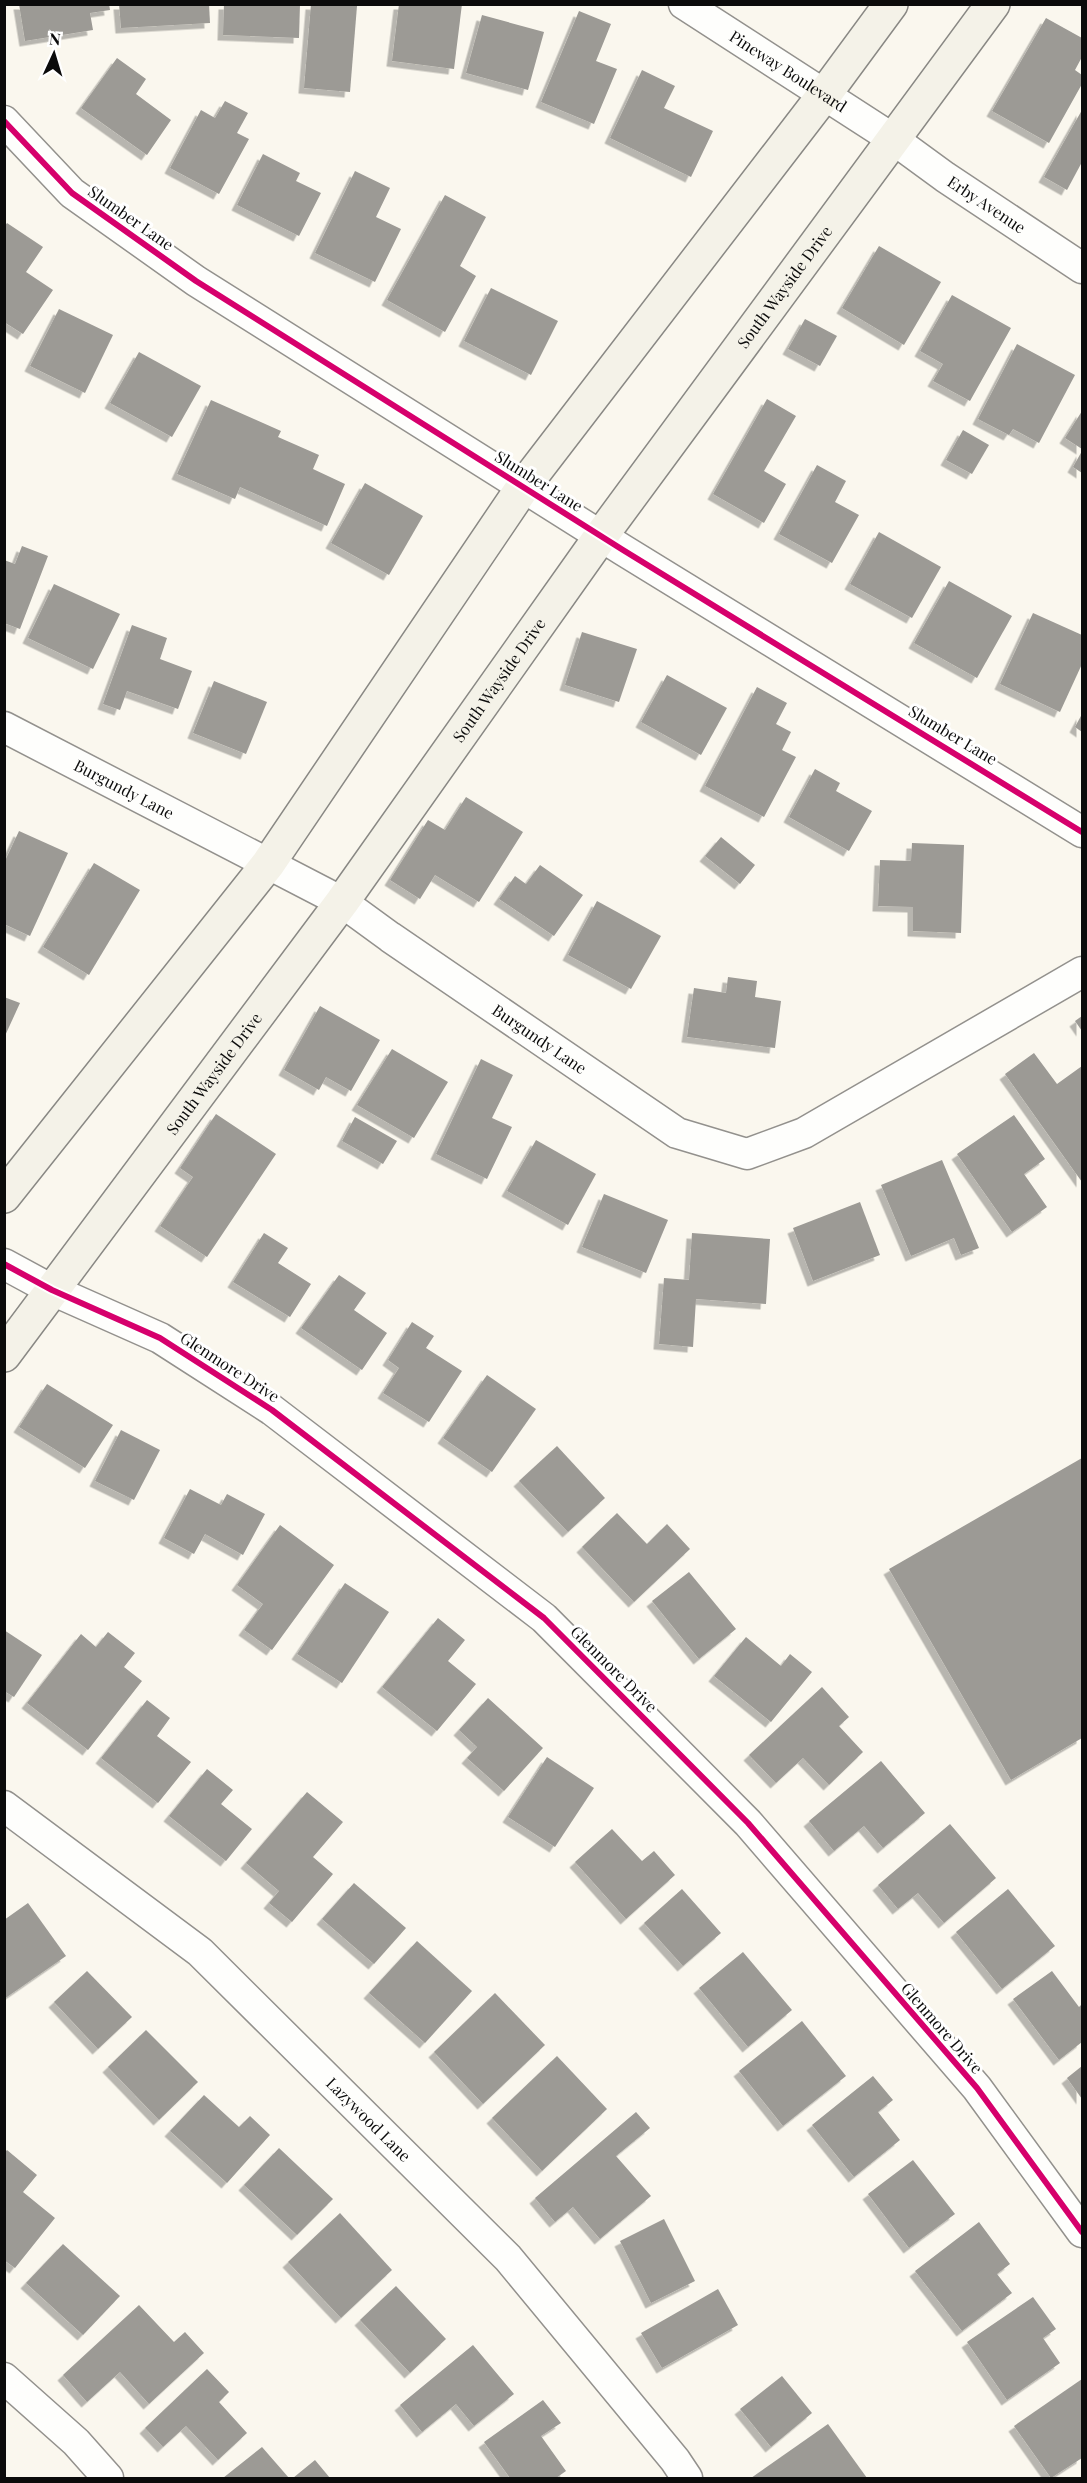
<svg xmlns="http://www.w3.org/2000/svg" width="1087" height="2483" font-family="'Playfair Display',serif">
<defs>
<filter id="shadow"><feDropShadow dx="-5.5" dy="5.5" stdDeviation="0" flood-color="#0004"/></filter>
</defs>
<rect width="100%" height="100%" fill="#faf7ee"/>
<g fill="#9c9a95" filter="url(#shadow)">
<polygon points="19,4 109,4 110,10 90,13 93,30 25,41"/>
<polygon points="119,4 209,4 210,23 121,28"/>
<polygon points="224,4 300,4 299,38 223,35"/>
<polygon points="311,4 357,6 350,92 304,88"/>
<polygon points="399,4 462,4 454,69 392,61"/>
<polygon points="579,11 611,24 596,61 617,69 594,124 541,102"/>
<polygon points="482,15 544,32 528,90 466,73"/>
<polygon points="1046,18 1082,38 1082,57 1075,70 1082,75 1082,84 1049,143 992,111"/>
<polygon points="117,58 146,79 136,94 171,120 147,155 81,108"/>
<polygon points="642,70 675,86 664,108 713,131 691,177 610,138"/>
<polygon points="225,101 248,113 237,133 249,139 219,194 170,168 201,110 215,118"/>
<polygon points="1082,110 1082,162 1067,190 1044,177"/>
<polygon points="263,154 300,173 296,181 321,193 299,236 237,205"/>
<polygon points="355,171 390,188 376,217 401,229 375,282 315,253"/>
<polygon points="445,195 486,217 460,266 476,276 445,332 387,300"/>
<polygon points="7,223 43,247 26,272 53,290 23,334 4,322 4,227"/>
<polygon points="879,246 941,282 904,345 842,308"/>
<polygon points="491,288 558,321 531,375 464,341"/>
<polygon points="952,295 1011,328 970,401 933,381 943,364 920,351"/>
<polygon points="59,309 113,335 85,393 30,366"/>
<polygon points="805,319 837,336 820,366 788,349"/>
<polygon points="1017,344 1075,375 1039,443 1013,429 1009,435 978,419"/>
<polygon points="139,352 201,386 172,437 110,403"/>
<polygon points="767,399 796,416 764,471 786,484 764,523 713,494"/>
<polygon points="211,400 281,431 278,437 319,455 313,469 345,484 327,526 240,487 235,499 177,474"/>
<polygon points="1082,411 1082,449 1065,438"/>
<polygon points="963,430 989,445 972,474 946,460"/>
<polygon points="1082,451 1082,473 1073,467"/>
<polygon points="817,465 846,481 835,502 859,515 832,563 779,534"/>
<polygon points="365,483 423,516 389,575 331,543"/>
<polygon points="879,532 941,567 912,618 850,584"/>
<polygon points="22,546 48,556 20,629 4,623 4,560 15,564"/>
<polygon points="949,581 1012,616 977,678 914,643"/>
<polygon points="54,584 120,614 93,669 28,638"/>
<polygon points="1033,613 1082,635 1082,664 1060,712 1000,684"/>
<polygon points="132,625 167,638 160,659 192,671 178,709 127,691 120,710 103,704"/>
<polygon points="582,632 637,649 619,702 565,685"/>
<polygon points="667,675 727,708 701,755 641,722"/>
<polygon points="214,681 267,702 246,754 193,733"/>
<polygon points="757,687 787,703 776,724 791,732 782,750 796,757 764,817 705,786"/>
<polygon points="1082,714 1082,732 1075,727"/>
<polygon points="815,769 840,783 836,791 872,811 849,851 789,817"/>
<polygon points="466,797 523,832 479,902 435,875 420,899 390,880 428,820 445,830"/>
<polygon points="19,831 68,853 30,936 4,924 4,863"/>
<polygon points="721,837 755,865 740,884 705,856"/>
<polygon points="912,843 964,845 961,933 913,931 913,907 878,906 880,860 911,861"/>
<polygon points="94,863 140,890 89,975 43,947"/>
<polygon points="540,865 583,895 554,936 499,899 515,876 526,884"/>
<polygon points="597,901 661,936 631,989 568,955"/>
<polygon points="728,977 757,981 755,997 781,1001 775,1048 687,1037 694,988 726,993"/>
<polygon points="4,997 20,1003 4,1038"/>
<polygon points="320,1006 380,1040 351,1091 326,1077 319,1090 284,1070"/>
<polygon points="1082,1016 1082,1031 1075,1021"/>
<polygon points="392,1049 448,1082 414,1138 357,1105"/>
<polygon points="1034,1053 1057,1084 1082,1066 1082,1182 1005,1074"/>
<polygon points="481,1059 513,1075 492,1118 512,1127 487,1179 436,1154"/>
<polygon points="216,1114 276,1154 207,1257 160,1226 193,1177 180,1168"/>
<polygon points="1014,1115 1045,1159 1024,1174 1047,1207 1012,1232 957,1154"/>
<polygon points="355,1117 397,1141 383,1164 342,1141"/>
<polygon points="536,1140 596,1174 568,1225 507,1191"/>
<polygon points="942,1160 979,1248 961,1255 954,1238 911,1256 881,1185"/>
<polygon points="604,1194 668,1220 646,1273 582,1247"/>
<polygon points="860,1202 880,1255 813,1281 793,1228"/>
<polygon points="264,1233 288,1248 278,1263 311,1284 290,1317 233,1282"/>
<polygon points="692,1233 770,1239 766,1304 696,1299 693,1347 659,1344 664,1278 689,1280"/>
<polygon points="339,1275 366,1293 354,1310 387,1333 362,1370 301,1328"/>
<polygon points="412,1322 434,1336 426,1348 462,1371 429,1422 383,1393 399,1368 388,1360"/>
<polygon points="487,1375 536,1409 492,1472 443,1438"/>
<polygon points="47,1384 113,1425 85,1468 19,1427"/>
<polygon points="121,1430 160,1450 134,1500 95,1481"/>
<polygon points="557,1446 605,1498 568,1532 519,1481"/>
<polygon points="1082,1458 1082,1738 1011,1780 889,1569"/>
<polygon points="190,1489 221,1505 227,1494 265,1514 243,1555 205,1534 194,1554 164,1538"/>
<polygon points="617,1513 647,1544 667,1524 690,1549 634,1602 582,1547"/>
<polygon points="280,1525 334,1565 272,1650 244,1630 263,1604 237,1585"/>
<polygon points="689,1572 736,1629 699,1659 652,1601"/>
<polygon points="345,1583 389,1612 342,1683 297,1654"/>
<polygon points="438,1618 465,1640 448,1661 476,1684 437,1731 382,1687"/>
<polygon points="4,1630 42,1655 14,1697 4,1691"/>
<polygon points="108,1632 135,1653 124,1667 142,1681 88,1750 27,1703 81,1634 96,1647"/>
<polygon points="746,1637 781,1666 790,1654 812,1672 771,1722 714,1676"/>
<polygon points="822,1687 849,1717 839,1726 863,1752 829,1785 803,1758 776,1783 749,1755"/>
<polygon points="488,1698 543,1748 504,1791 467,1758 477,1747 459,1730"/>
<polygon points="147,1700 170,1718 157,1736 191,1762 158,1803 101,1758"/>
<polygon points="547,1757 594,1788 555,1847 508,1817"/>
<polygon points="881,1761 925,1813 883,1848 864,1826 834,1851 809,1821"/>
<polygon points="207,1769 233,1790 221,1804 252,1829 226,1861 169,1816"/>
<polygon points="307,1792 343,1822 313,1857 333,1874 292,1922 269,1903 279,1891 246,1863"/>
<polygon points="950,1824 996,1878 944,1923 918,1893 898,1909 878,1885"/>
<polygon points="612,1829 642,1861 654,1851 675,1875 626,1919 575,1862"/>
<polygon points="354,1883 406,1928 374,1964 322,1919"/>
<polygon points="682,1889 721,1933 683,1966 644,1923"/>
<polygon points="1008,1889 1055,1946 1002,1989 956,1932"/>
<polygon points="28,1903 66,1956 4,1999 4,1920"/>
<polygon points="417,1941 472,1991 425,2043 369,1993"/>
<polygon points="743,1952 792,2010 748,2047 699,1988"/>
<polygon points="87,1971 132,2017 98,2049 54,2002"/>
<polygon points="1052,1971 1079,2007 1082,2004 1082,2042 1059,2060 1013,1999"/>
<polygon points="495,1993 545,2045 483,2104 434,2052"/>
<polygon points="802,2021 846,2076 783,2126 739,2071"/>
<polygon points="146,2030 198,2082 159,2120 108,2067"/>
<polygon points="557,2056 607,2109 542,2171 492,2118"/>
<polygon points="1082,2066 1082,2099 1067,2078"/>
<polygon points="873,2076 893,2100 878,2112 900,2140 854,2177 812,2125"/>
<polygon points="204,2095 239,2127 250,2116 270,2135 227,2183 170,2131"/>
<polygon points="636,2112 650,2128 616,2156 651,2196 600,2239 573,2207 555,2222 535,2198"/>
<polygon points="279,2148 333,2199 297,2235 244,2185"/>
<polygon points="7,2150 37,2175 23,2192 55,2218 15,2268 4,2260 4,2153"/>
<polygon points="913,2160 955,2214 909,2248 868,2194"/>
<polygon points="340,2213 392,2270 341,2318 288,2262"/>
<polygon points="664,2219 695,2281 651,2303 620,2241"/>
<polygon points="979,2222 1010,2264 997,2274 1012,2293 962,2331 915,2271"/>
<polygon points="63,2244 120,2296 83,2335 26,2283"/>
<polygon points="396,2286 446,2339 410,2373 360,2320"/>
<polygon points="718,2289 738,2325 662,2368 641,2333"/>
<polygon points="1033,2297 1056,2329 1043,2338 1060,2363 1007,2400 967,2342"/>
<polygon points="139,2305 174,2342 185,2332 204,2353 149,2404 120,2372 87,2402 63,2375"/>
<polygon points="473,2345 514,2394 474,2426 456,2404 422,2432 400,2405"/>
<polygon points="207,2369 229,2392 219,2402 247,2433 218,2460 186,2426 163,2447 145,2428"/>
<polygon points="782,2376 812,2413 771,2447 740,2409"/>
<polygon points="1082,2379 1082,2458 1051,2478 1014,2426"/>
<polygon points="543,2400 561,2423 541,2436 566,2471 556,2478 510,2478 484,2442"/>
<polygon points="828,2424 867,2478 751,2478"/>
<polygon points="262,2447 289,2478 223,2478"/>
<polygon points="315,2460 330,2478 293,2478"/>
</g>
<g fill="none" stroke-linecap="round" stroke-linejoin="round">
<defs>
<g id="minor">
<path id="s1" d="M 684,4 L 893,139 L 945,177 L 1082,268"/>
<polyline points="4,121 72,193 196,281 623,550 1082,832"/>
<path id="s2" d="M 4,727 L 342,902 L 390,937 L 677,1133 L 747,1154 L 804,1133 L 1082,972"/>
<polyline points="4,1264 52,1290 160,1338 272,1410 544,1618 748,1823 977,2088 1082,2232"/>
<path id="s3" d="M 4,1806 L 200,1952 L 508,2258 L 675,2460 L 687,2478"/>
<polyline points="4,2378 76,2442 108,2478"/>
</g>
<g id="secondary">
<polyline points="4,1196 268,864 523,487 824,95 891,4"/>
<path id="s4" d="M 4,1355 L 342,902 L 601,536 L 993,4"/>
</g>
</defs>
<use href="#minor" stroke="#93918d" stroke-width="33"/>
<use href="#secondary" stroke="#898884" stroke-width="36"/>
<use href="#minor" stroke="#fefefc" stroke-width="30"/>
<use href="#secondary" stroke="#f4f2e8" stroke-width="33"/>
<defs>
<g id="cycleway">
<polyline points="4,121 72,193 196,281 623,550 1082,832"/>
<polyline points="4,1264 52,1290 160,1338 272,1410 544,1618 748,1823 977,2088 1082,2232"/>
</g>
</defs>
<use href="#cycleway" stroke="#fff" stroke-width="10"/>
<use href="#cycleway" stroke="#d6006c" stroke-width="6"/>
</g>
<g text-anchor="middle" stroke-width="6" stroke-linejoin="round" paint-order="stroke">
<g font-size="16" fill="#0b0b0b" stroke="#fff">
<text dy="6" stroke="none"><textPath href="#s1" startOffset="124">Pineway Boulevard</textPath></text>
<text dy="6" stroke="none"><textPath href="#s1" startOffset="363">Erby Avenue</textPath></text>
<text transform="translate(131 218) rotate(35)" y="6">Slumber Lane</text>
<text dy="6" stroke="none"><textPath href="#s4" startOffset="1323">South Wayside Drive</textPath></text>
<text transform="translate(539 481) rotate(32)" y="6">Slumber Lane</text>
<text dy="6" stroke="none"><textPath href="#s4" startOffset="837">South Wayside Drive</textPath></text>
<text transform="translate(953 735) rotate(31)" y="6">Slumber Lane</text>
<text dy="6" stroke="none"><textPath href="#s2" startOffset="135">Burgundy Lane</textPath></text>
<text dy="6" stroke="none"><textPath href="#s2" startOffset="621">Burgundy Lane</textPath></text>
<text dy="6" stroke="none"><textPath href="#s4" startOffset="351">South Wayside Drive</textPath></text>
<text transform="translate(230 1367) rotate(33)" y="6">Glenmore Drive</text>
<text transform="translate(614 1669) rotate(45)" y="6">Glenmore Drive</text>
<text transform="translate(942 2028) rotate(49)" y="6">Glenmore Drive</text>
<text dy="6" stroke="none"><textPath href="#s3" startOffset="482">Lazywood Lane</textPath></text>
</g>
</g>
<rect width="1087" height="2483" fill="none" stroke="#0b0b0b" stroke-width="12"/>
<g transform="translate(54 54) rotate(4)" stroke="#ffffff" stroke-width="4.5" paint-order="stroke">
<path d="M0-4.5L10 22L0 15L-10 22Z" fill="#0b0b0b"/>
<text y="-9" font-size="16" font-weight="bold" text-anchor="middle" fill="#0b0b0b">N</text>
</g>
</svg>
